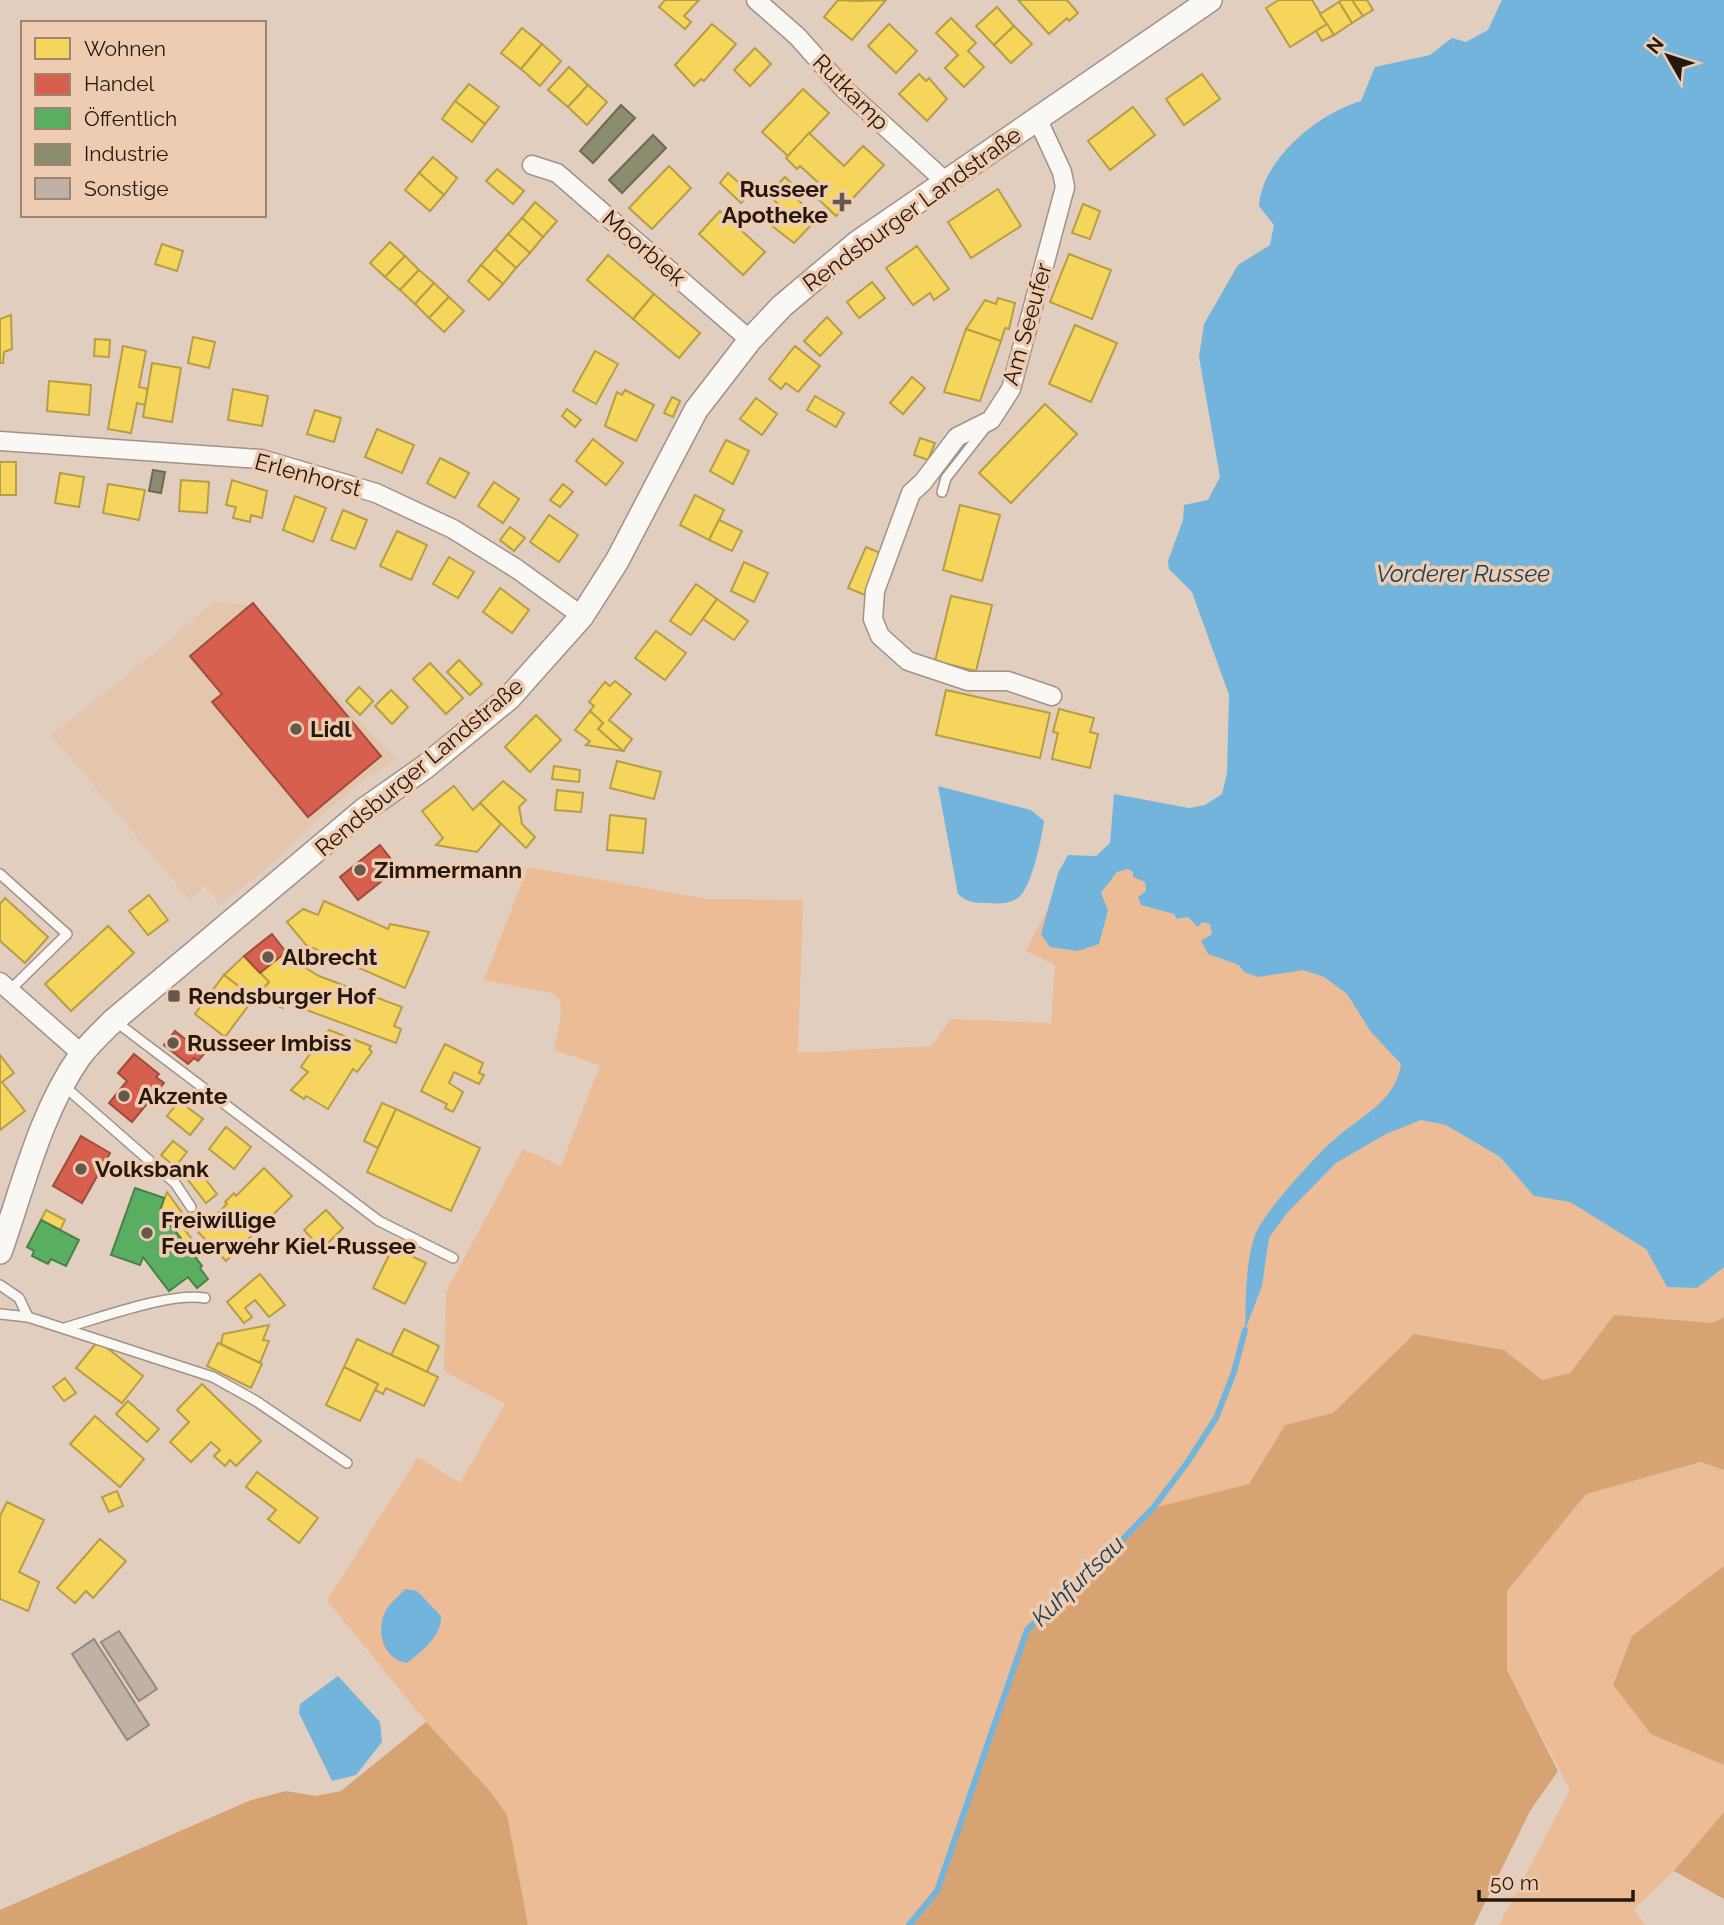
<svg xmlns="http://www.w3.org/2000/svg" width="1724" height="1925" font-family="Raleway,sans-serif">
<rect width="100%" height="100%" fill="#e1cebf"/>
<polygon fill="#e4c5ad" points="213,602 253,606 396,760 365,779 323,814 282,855 221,905 205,886 190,900 51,735 163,646"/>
<g fill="#ebbc95">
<polygon points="528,867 707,899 803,900 798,1053 931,1046 951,1019 1051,1023 1055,965 1026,951 1048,908 1041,934 1101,894 1117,872 1128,869 1145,882 1146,891 1141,905 1210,924 1212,934 1208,939 1208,954 1239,965 1283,971 1303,970 1324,977 1347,994 1371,1032 1401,1064 1399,1080 1383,1101 1334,1139 1275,1204 1247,1285 1245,1327 1262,1286 1269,1238 1287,1213 1336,1163 1386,1134 1421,1120 1446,1125 1500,1157 1534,1196 1570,1202 1646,1249 1667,1287 1697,1288 1724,1267 1724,1317 1713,1323 1614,1315 1570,1373 1542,1380 1504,1350 1414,1334 1333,1413 1285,1425 1249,1484 1153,1508 1027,1630 937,1891 909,1925 528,1925 506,1815 490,1791 426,1722 327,1600 418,1457 460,1483 505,1404 444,1371 446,1292 523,1149 561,1166 600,1065 554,1050 561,1015 560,1000 552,993 484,980"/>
<polygon points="1702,1462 1724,1470 1724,1566 1720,1571 1712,1758 1724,1765 1724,1812 1674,1871 1634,1909 1645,1925 1499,1925 1570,1790 1507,1670 1507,1591 1586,1494"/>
</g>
<g fill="#d7a372">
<polygon points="1614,1315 1713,1323 1724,1317 1724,1470 1701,1462 1586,1494 1507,1591 1507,1670 1558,1771 1530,1811 1474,1925 909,1925 938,1891 1027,1630 1153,1508 1249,1484 1285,1425 1333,1413 1414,1334 1504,1350 1542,1380 1570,1373"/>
<polygon points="1724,1566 1724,1765 1651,1734 1613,1685 1632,1636"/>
<polygon points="426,1722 490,1791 507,1815 528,1925 0,1925 0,1910 251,1800 286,1791 316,1796 341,1791"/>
<polygon points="1724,1812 1724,1899 1674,1871"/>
</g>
<g fill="#72b4dc">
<path d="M 1502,0 L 1724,0 L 1724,1267 L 1697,1288 L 1667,1287 L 1646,1249 L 1570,1202 L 1534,1196 L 1500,1157 L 1446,1125 L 1421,1120 L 1386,1134 L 1336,1163 L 1287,1213 L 1269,1238 L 1262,1286 L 1245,1330 C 1246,1300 1245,1267 1254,1238 C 1260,1216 1317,1154 1336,1138 C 1362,1115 1396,1101 1401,1064 L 1371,1032 L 1347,994 L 1324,977 L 1303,970 L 1258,977 L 1244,972 L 1239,965 L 1208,954 L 1201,941 L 1212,934 L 1210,924 L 1202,922 L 1198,927 L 1188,917 L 1177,919 L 1174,914 L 1141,905 L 1138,897 L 1146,891 L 1145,882 L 1133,877 L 1133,872 L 1128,869 L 1117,872 L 1101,893 L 1108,910 L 1099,944 L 1078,951 L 1050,947 L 1041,934 L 1058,873 L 1068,855 L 1096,856 L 1110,843 L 1114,794 L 1189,808 L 1205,805 L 1222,794 L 1227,773 L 1229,695 L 1192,592 L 1169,569 L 1168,561 L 1183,520 L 1184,505 L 1208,500 L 1220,477 L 1199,357 L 1204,324 L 1238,265 L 1270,245 L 1274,225 L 1259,206 C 1262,159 1319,113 1361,101 L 1375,67 L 1430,55 L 1452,38 L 1466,42 L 1488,30 Z"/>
<path d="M 938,786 L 1031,810 L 1044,821 C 1042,838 1032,883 1021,895 C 1013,904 999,904 989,903 C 976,903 968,903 958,894 Z"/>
<path d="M 405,1589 L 417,1591 L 441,1616 C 442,1636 422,1651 407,1663 C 383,1659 375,1631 386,1610 C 390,1603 399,1596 405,1589 Z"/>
<polygon points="338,1676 380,1722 382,1742 356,1775 332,1781 299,1713 300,1704"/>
</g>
<g fill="#f6d55c" stroke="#b79d45" stroke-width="2">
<polygon points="665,0 699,0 684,16 691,22 685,29 659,7"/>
<polygon points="838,0 857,1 886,0 852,40 824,17"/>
<polygon points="1018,0 1067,0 1078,13 1069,21 1067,18 1049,34"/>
<polygon points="1279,0 1312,0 1327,24 1290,47 1266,8"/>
<polygon points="1342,0 1352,0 1363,16 1352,23 1339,2"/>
<polygon points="1352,0 1367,0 1373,10 1363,16"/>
<polygon points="1339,2 1352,23 1334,35 1320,14"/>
<polygon points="997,7 1014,26 994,45 976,26"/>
<polygon points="951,18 976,43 968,51 984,67 964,87 945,68 958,55 936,33"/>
<polygon points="712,24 736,44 704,81 701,79 694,86 675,65"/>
<polygon points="889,24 917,51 896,73 868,46"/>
<polygon points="1327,24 1334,35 1322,41 1316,31"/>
<polygon points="1014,26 1032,44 1011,63 994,45"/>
<polygon points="522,28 542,44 521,69 501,53"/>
<polygon points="542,44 561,61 540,86 521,69"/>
<polygon points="755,48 771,64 750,86 734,70"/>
<polygon points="569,67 588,85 568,107 548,90"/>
<polygon points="919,74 926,81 929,78 947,99 927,121 899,94"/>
<polygon points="1202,74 1220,99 1184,125 1166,99"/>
<polygon points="469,84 499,107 485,124 455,101"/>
<polygon points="588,85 607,102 587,125 568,107"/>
<polygon points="803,89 829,113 788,156 762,132"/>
<polygon points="455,101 485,124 472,142 442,119"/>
<polygon points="1133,107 1155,135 1110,170 1088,141"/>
<polygon points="809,133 844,166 863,146 884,165 836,216 813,194 821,185 800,166 797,169 786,158"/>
<polygon points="433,157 457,178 444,195 419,173"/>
<polygon points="669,166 691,188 652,229 629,208"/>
<polygon points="497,169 524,191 513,204 486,181"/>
<polygon points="419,173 444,195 430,211 405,190"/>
<polygon points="728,173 750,193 741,203 720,183"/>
<polygon points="785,177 803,194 798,200 817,219 794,243 772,226 775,223 772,221 780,212 777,208 779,205 768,194"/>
<polygon points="998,189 1021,226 971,258 948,222"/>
<polygon points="535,202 557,221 543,237 522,218"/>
<polygon points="1083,204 1100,211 1090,239 1072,233"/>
<polygon points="720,211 765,252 743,275 699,234"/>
<polygon points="522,218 543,237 530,253 508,234"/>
<polygon points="508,234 530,253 516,268 495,249"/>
<polygon points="390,242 405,256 385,277 370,263"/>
<polygon points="162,244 183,251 177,271 155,264"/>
<polygon points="917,246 949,289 934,300 930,293 913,305 886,268"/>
<polygon points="495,249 516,268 503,284 481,265"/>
<polygon points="1069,254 1111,270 1092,319 1050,302"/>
<polygon points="608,255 654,294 633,319 587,280"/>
<polygon points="405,256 419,270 400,290 385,277"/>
<polygon points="481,265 503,284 489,300 468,281"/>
<polygon points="419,270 434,283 415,304 400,290"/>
<polygon points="872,282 885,298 859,318 847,302"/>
<polygon points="434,283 449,297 429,318 415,304"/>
<polygon points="654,294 700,333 679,358 633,319"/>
<polygon points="449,297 464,311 444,332 429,318"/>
<polygon points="998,298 1015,303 1009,329 1005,328 1001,341 966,329 985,300 996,304"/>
<polygon points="11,315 12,349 4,352 3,363 0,363 0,319"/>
<polygon points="827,317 842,333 820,356 804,341"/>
<polygon points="1075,325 1117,343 1091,402 1049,384"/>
<polygon points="966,329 1001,341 980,401 944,392"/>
<polygon points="193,337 215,342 209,368 188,363"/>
<polygon points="95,339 110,340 109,357 94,356"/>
<polygon points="123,346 146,351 139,387 148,389 145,405 137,403 131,433 108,429"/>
<polygon points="795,346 820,366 798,392 786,383 781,389 769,379"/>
<polygon points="595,351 618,364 596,404 573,391"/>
<polygon points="152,363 181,368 172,422 143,417"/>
<polygon points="912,377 925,388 903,414 890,403"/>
<polygon points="49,381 91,385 89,415 47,411"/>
<polygon points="233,389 268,396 262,426 228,420"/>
<polygon points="625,390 654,405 636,441 605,426 617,392 622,395"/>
<polygon points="815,396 844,413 836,427 807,410"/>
<polygon points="672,397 680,401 673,417 664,413"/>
<polygon points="756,398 777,414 762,435 740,419"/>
<polygon points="1045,404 1077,434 1011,503 979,473"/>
<polygon points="567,409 581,420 575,427 562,416"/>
<polygon points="315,410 341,418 334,442 307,434"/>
<polygon points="377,429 414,445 402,473 365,457"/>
<polygon points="920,438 935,443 928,460 914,455"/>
<polygon points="593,439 623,463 606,485 576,461"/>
<polygon points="726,440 749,451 733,484 710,471"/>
<polygon points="440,458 469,473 455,498 427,483"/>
<rect x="0" y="462" width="16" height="33"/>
<polygon points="60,473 84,477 79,507 55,503"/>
<polygon points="181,480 209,482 207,513 179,511"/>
<polygon points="232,480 267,491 262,518 251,515 250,522 233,518 236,507 226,505"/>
<polygon points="494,482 519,499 503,523 478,506"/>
<polygon points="108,484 145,490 139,520 103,513"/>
<polygon points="563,484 573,492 560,507 550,500"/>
<polygon points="695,495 724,510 709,540 680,525"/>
<polygon points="295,496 326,508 313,542 283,530"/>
<polygon points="960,505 1000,515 982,581 943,570"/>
<polygon points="343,510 367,520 355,549 331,540"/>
<polygon points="549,515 578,535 559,562 530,542"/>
<polygon points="719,520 742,531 732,551 709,540"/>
<polygon points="510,527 525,538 514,551 500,540"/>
<polygon points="397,531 427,545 411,580 380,566"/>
<polygon points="866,547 883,554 865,595 848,588"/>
<polygon points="449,557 474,572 458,598 433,584"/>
<polygon points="744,562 768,573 754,602 731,591"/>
<polygon points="696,584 717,599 691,635 670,621"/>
<polygon points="500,588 529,610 512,633 483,612"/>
<polygon points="951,596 992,605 976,671 935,661"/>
<polygon points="717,599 748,621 734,640 703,619"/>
<polygon points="656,631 686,653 665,680 635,658"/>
<polygon points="459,660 482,684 470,695 447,672"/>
<polygon points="430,663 463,698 446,714 413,679"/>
<polygon points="615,681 631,694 609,720 632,739 623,751 598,729 603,723 590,711 594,706 589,702 605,682 610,686"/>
<polygon points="359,687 373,701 360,715 346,701"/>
<polygon points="391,690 408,707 392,724 375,706"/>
<polygon points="946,690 1050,713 1040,758 936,735"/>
<polygon points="1059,709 1094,718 1090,732 1098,734 1090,768 1052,759 1058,733 1053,732"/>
<polygon points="590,711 603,723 598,729 623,751 586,745 590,741 575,730"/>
<polygon points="536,715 561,740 530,772 505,747"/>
<polygon points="617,761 661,772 654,799 610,788"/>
<polygon points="554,766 580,770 579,782 552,779"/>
<polygon points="503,781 526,800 519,807 522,824 535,837 526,848 480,803"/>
<polygon points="454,786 473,810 480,803 501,824 477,852 436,845 443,838 422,811"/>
<polygon points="557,790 583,793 581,812 555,810"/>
<polygon points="610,815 646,819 643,853 607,850"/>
<polygon points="149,895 168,920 148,935 129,911"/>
<polygon points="5,898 48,937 25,963 0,941 0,904"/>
<polygon points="324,901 388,929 390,924 429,932 405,988 306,945 287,922 303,909 318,915"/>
<polygon points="108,926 134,953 71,1011 45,984"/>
<polygon points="283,954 319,976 402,1007 394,1026 401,1029 396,1043 285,1002 283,1008 254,998 269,982 260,973"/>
<polygon points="244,956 269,982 254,998 224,975"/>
<polygon points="224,975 254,998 225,1037 195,1014"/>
<polygon points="329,1030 371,1046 369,1049 372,1052 357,1072 353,1069 328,1109 306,1096 304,1099 291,1090 308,1072 301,1067 310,1054 306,1052 312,1043 316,1047"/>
<polygon points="445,1044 483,1063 479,1073 484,1075 479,1084 454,1072 449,1083 463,1092 453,1112 445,1108 447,1104 421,1091"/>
<polygon points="0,1055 14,1073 2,1082 25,1111 0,1130"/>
<polygon points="179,1101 203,1119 190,1135 167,1116"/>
<polygon points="382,1103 396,1109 378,1148 364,1141"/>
<polygon points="396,1109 480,1148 451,1211 367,1172"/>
<polygon points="226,1127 251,1147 234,1169 209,1149"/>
<polygon points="173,1141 187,1152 175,1167 161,1155"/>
<polygon points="196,1167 217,1194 206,1203 185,1176"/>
<polygon points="264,1168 292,1196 226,1261 198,1232 227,1204 225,1202 234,1193 236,1196"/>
<polygon points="167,1192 188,1221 182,1226 202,1253 196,1258 160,1211"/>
<polygon points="46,1210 65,1220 60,1230 41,1220"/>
<polygon points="326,1210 343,1228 322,1249 304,1230"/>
<polygon points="393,1247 426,1263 405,1304 373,1288"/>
<polygon points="260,1274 285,1305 269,1317 255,1300 245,1308 252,1317 244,1323 227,1302"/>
<polygon points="269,1325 263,1340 269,1341 260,1363 221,1344 223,1334"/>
<polygon points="404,1329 439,1346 427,1372 391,1355"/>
<polygon points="357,1339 438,1377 424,1406 386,1388 383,1394 375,1390 378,1384 344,1367"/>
<polygon points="98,1341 143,1376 122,1403 76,1368"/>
<polygon points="218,1343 262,1364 251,1388 207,1366"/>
<polygon points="344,1367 378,1384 360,1421 326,1405"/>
<polygon points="65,1378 76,1393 64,1401 53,1387"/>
<polygon points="202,1384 261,1441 236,1466 230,1460 225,1466 214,1456 220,1450 211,1442 191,1462 170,1442 189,1422 177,1410"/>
<polygon points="128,1401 159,1429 147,1442 116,1414"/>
<polygon points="95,1416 144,1459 120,1487 70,1444"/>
<polygon points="257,1472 318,1518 299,1543 268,1519 276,1510 246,1487"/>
<polygon points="117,1491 123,1506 109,1512 102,1497"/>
<polygon points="7,1502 44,1520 19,1572 39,1582 28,1611 0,1599 0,1516"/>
<polygon points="100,1539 126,1561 93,1598 86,1591 75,1603 57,1588"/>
</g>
<g fill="#d6604d" stroke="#a14b3a" stroke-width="2">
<polygon points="253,603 381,756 308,817 212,702 222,694 190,656"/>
<polygon points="380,845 398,868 358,900 340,877"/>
<polygon points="272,934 286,952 260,973 244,956"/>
<polygon points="175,1031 204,1054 198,1061 194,1058 188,1064 164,1045"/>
<polygon points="134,1054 159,1074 156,1077 164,1083 132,1122 109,1103 127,1081 118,1073"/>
<polygon points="81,1136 110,1153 82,1203 53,1186"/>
</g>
<g fill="#5aae61" stroke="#4a8148" stroke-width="2">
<polygon points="135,1188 164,1198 160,1211 202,1266 200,1268 208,1279 197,1288 188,1277 169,1291 143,1257 140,1265 111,1255"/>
<polygon points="41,1220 79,1240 66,1266 51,1259 48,1264 32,1256 34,1251 27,1247"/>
</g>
<g fill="#8c8c6e" stroke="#6d6a52" stroke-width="2">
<polygon points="621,105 635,118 593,163 580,151"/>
<polygon points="653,135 666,148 622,193 609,180"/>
<polygon points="153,470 165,472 161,493 149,491"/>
</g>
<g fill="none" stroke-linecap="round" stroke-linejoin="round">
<polyline stroke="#72b4dc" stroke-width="6" points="909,1925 937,1891 1027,1630 1124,1538 1153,1508 1187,1463 1216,1418 1234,1372 1245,1330"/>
</g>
<g fill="#c0b1a6" stroke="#97897e" stroke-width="2">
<polygon points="119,1631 157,1689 139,1701 101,1642"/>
<polygon points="94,1639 149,1725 127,1740 72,1654"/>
</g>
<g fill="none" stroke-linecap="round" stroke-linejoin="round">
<defs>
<g id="service">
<polyline points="942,492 946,478 986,427"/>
<polyline points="0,874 67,934 9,991"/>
<polyline points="115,1021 379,1221 453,1258"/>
<polyline points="64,1086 175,1183 191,1207"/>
<polyline points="0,1285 19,1298 28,1317"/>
<polyline points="0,1314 28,1317 213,1377 256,1401 347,1463"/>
<path d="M 64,1328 C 101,1318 169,1292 205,1298"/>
</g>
<g id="minor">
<polyline points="756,0 798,37 844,89 946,182"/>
<polyline points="1037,118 1062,172 1065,187 1011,389 991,420 957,437 923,482 911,493 875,591 873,619 880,636 908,661 968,681 1008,681 1052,696"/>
<polyline points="532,165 557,173 750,340"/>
<polyline points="0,441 261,459 376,493 453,529 517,569 582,616"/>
<polyline points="0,982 82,1054"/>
</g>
<path id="tertiary" d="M 0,1252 C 23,1187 40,1113 80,1056 C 90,1043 103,1031 114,1020 L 364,810 L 425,767 L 509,698 L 582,616 L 617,561 L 696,410 L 750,340 L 782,306 L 857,243 L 1210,0"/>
</defs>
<use href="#service" stroke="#a09287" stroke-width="12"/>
<use href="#minor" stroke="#a09287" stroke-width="21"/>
<use href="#tertiary" stroke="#a09287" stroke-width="26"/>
<use href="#service" stroke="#faf8f5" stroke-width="9"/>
<use href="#minor" stroke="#faf8f5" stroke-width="18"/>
<use href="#tertiary" stroke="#faf8f5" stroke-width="23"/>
</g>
<g fill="#67584d" stroke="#eeccb2" stroke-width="2.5">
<path d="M838.5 191.5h7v7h7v7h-7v7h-7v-7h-7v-7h7z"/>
<circle cx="296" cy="729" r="7"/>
<circle cx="360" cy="870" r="7"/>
<circle cx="268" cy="957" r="7"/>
<rect x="167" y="989" width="14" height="14" rx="3.5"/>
<circle cx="173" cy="1043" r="7"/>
<circle cx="124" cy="1096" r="7"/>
<circle cx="81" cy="1169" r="7"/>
<circle cx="147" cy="1233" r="7"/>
</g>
<g text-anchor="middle" stroke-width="7" stroke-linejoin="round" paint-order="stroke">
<g font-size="23" fill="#25190f" stroke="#eeccb2">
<text transform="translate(851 92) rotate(45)" y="8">Rutkamp</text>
<text transform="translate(912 209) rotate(-36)" y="8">Rendsburger Landstraße</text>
<text transform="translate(644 248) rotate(41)" y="8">Moorblek</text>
<text transform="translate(1027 324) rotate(-74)" y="8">Am Seeufer</text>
<text transform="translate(308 475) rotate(15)" y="8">Erlenhorst</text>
<text transform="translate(419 767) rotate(-40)" y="8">Rendsburger Landstraße</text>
</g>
<g font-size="23" font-weight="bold" fill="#25190f" stroke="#eeccb2" text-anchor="start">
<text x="828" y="197" text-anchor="end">Russeer<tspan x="828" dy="26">Apotheke</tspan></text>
<text x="310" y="737">Lidl</text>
<text x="374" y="878">Zimmermann</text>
<text x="282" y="965">Albrecht</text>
<text x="188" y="1004">Rendsburger Hof</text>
<text x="187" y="1051">Russeer Imbiss</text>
<text x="138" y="1104">Akzente</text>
<text x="95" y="1177">Volksbank</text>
<text x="161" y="1228">Freiwillige<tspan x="161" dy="26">Feuerwehr Kiel-Russee</tspan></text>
</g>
<g font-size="24" font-style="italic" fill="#163f5a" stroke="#eeccb2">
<text x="1463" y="582">Vorderer Russee</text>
<text transform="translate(1078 1581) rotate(-44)" y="8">Kuhfurtsau</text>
</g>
</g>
<rect x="21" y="21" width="245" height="196" fill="#eeccb2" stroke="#9e8471" stroke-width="2"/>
<rect x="35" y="38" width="35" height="21" fill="#f6d55c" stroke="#9e8471" stroke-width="2"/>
<text x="84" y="56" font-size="21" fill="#25190f">Wohnen</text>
<rect x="35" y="74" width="35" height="21" fill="#d6604d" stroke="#9e8471" stroke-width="2"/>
<text x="84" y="91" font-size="21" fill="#25190f">Handel</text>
<rect x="35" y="108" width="35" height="21" fill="#5aae61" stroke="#9e8471" stroke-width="2"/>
<text x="84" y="126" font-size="21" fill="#25190f">Öffentlich</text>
<rect x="35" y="144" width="35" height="21" fill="#8c8c6e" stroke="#9e8471" stroke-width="2"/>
<text x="84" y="161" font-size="21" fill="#25190f">Industrie</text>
<rect x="35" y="178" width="35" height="21" fill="#c0b1a6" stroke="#9e8471" stroke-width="2"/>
<text x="84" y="196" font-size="21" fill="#25190f">Sonstige</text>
<g transform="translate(1668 56) rotate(309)" stroke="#eeccb2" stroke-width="5" paint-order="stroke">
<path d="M0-5L12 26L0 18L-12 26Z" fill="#25190f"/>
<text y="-10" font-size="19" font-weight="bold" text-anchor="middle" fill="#25190f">N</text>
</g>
<path d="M1479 1890v10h154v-10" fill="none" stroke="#25190f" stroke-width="3.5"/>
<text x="1490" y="1890" font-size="21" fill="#25190f" stroke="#eeccb2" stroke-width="5" paint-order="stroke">50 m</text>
</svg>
